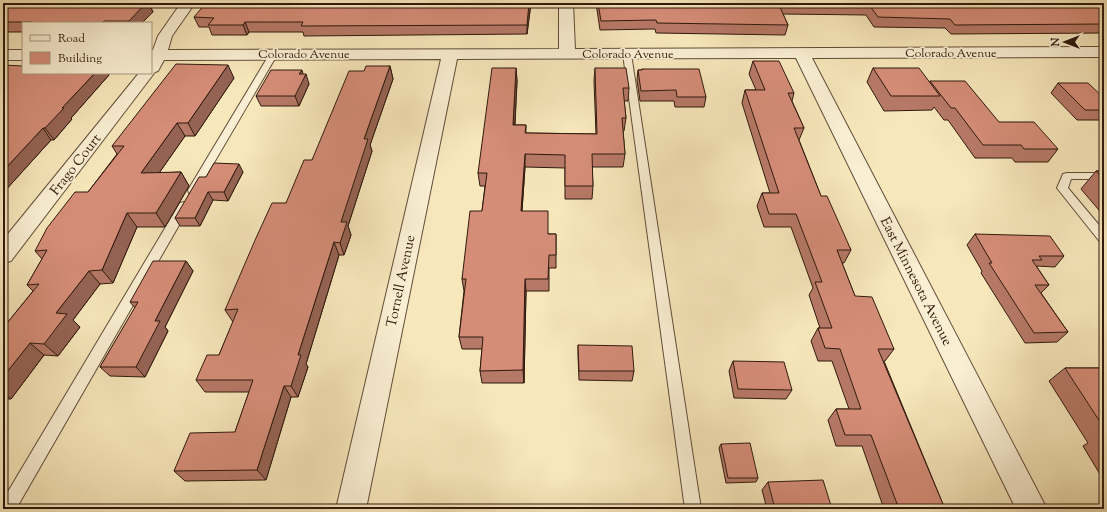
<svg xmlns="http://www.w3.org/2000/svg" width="1107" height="512" font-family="'Sorts Mill Goudy',serif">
<rect width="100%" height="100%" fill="#f7e7bb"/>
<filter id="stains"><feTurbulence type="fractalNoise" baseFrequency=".005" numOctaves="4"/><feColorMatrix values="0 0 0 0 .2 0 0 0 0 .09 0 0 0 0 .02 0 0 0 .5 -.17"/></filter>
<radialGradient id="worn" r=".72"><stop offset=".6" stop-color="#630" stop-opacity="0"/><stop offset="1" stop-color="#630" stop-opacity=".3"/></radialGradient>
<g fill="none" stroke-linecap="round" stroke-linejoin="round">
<defs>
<g id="lane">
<polygon points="627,51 631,54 701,509 685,509 623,54"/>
<polygon points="273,52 277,55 198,190 197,193 189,193 188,190 269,55"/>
<polygon points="1067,173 1104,173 1104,179 1071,179 1068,188 1104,231 1104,243 1100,242 1057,188 1063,174"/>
<polygon points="184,202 188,203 190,206 16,509 3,509 3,500 180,203"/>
</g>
<g id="street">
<polygon points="181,3 195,3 172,36 168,50 559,49 559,3 573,3 575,49 1104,47 1104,57 812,58 1047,509 1016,509 796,58 457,59 366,509 336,509 441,59 164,60 158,71 155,72 11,261 3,263 3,240 139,73 151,73 151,50 153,50 158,36"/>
<rect x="3" y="50" width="20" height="10"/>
</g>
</defs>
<use href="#lane" stroke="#614c38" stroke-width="2"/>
<use href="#street" stroke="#614c38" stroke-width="2"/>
<use href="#lane" fill="#faefd3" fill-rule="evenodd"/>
<use href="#street" fill="#faefd3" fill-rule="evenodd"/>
</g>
<g fill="#b77967" stroke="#2f190d">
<polygon points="3,3 156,3 151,8 153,12 142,23 23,23 23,32 3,32"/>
<polygon points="363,3 531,3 527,34 304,36 303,32 249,32 247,35 212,35 209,27 199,27 194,17 364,4"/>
<polygon points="596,3 1104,3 1104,33 951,34 945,28 874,27 866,15 783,14 788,25 785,35 656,33 655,29 600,30"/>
<polygon points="753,61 794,93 792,101 804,128 799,140 821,196 851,250 844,263 842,263 855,296 894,349 885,361 884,361 945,509 884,509 862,446 836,446 828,420 836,409 849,409 832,361 818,361 811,341 818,328 820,328 809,295 813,288 791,227 764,227 757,206 762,193 770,193 742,103 745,90 756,90 749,74"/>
<polygon points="3,65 23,73 108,73 109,75 71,118 72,119 54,140 51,140 3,193"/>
<polygon points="390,66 393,79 370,145 372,151 348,226 351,235 344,255 339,255 306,364 308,367 298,397 291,397 266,480 185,481 174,471 235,432 249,392 205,392 196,380 219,355 233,322 225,310 286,203 312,160 364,71"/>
<polygon points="516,68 517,81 515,125 526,125 526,133 596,134 594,81 595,68 629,88 628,101 624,101 626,118 624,131 623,131 625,154 623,167 592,167 593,186 592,199 565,199 565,168 525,167 522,211 549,234 556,234 556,268 549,268 549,291 526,291 524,383 482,383 480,371 482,349 462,349 459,337 464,291 462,279 482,211 485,186 480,186 478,173"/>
<polygon points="873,68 930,82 930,81 999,122 1058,149 1048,162 1015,162 1012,158 975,158 948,120 944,120 934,107 932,110 884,111 867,82"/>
<polygon points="642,69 706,97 704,107 675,107 674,101 640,101 637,80 638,70 642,70"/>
<polygon points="303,74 309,84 299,106 261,106 256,96"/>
<polygon points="234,78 195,136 185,136 159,173 181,172 189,186 165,227 137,227 113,283 100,284 73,320 80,327 58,356 44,355 11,399 3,399 3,328 33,291 27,285 42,259 35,251 88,192 117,154 112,146"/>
<polygon points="1058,83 1104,98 1104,120 1077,120 1051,93"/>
<polygon points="1096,171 1104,171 1104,216 1081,189"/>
<polygon points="243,172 228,201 213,200 200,226 180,226 175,218 206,177"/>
<polygon points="975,234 1064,256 1055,267 1037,266 1037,267 1049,285 1041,293 1068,332 1057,342 1025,343 981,273 982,271 967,245"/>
<polygon points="186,261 193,271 165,327 168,331 145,377 110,376 100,367 135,308 130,302"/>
<polygon points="578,345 634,371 632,381 579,380 578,355"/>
<polygon points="733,361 792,390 786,399 734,398 729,371"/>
<polygon points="1065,368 1104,368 1104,481 1083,446 1088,443 1049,381"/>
<polygon points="721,444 758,478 756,482 726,483 719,448"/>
<polygon points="768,482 832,509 767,509 762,490"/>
</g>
<g fill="#956354" stroke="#2f190d">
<polygon points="142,3 156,3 151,8 153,12 142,23 130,23 129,21"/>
<polygon points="259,3 269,3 256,7"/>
<polygon points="529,3 531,3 527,34 527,25"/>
<polygon points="245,22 249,32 247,35 243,25"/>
<polygon points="228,65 234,78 195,136 188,123"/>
<polygon points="390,66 393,79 370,145 372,151 348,226 351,235 344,255 340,243 341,222 364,139"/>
<polygon points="516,68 517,81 514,138 513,125"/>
<polygon points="302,70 304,78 306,74 309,84 299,106 295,96 299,74"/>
<polygon points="95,73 108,73 109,75 71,118 72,119 54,140 45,128 62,108"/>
<polygon points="177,123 185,136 150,186 141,173"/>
<polygon points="43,128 51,140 3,193 3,171"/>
<polygon points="525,154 525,167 521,224 521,211"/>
<polygon points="239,164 243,172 228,201 224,192"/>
<polygon points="181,172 189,186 165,227 156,213"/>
<polygon points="208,192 213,200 200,226 195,218"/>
<polygon points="127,213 137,227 113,283 102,270"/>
<polygon points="334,242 339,255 306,364 308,367 298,397 291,386 298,355"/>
<polygon points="186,261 193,271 165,327 168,331 145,377 136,367 155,321"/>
<polygon points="89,271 100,284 73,320 80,327 58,356 44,344 56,313"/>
<polygon points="525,279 526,291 524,383 523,370"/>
<polygon points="30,343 44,355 11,399 3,393 3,377"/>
<polygon points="284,386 291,397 266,480 257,470"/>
</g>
<g fill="#d58d78" stroke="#2f190d">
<polygon points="3,3 146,3 129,21 104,21 102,23 31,23 32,22 3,22"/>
<polygon points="206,3 259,3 256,7 267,3 380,4 378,3 529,3 527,25 301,26 303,22 245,22 243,25 208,25 214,18 194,17"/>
<polygon points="598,3 1104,3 1104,24 955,25 950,19 878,17 870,6 779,5 788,25 657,23 656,20 601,21"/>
<polygon points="753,61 779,61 794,93 788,93 804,128 794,128 821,196 827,196 851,250 837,250 855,296 872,297 894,349 878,349 945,509 899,509 871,435 845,435 836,409 861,409 840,349 825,348 818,328 832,328 815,282 822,282 796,214 769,214 762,193 779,193 745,90 765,90"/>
<polygon points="176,64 228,65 188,123 177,123 141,173 181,172 156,213 127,213 102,270 89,271 56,313 67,314 44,344 30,343 3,377 3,328 39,284 27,285 47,250 35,251 47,228 75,192 88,192 124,146 112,146"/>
<polygon points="3,65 23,66 23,73 95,73 62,108 64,108 45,128 43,128 3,171"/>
<polygon points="366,66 390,66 364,139 368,139 341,222 347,222 340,243 334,242 298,355 301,355 291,386 284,386 257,470 174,471 190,433 235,432 253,380 196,380 207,355 219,355 238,309 225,310 256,238 272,203 286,203 304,160 312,160 349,71 364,71"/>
<polygon points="492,68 516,68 513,125 526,125 525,133 597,134 595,68 626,68 629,88 623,88 626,118 622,118 625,154 592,154 593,186 565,186 565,155 525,154 521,211 548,211 548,234 556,234 556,255 549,255 548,279 525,279 523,370 480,371 483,337 459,337 466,279 462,279 470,211 482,211 487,173 478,173"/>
<polygon points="873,68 919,68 940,96 891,96"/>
<polygon points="642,69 699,69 706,97 677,97 676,90 641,91 638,70 642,70"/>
<polygon points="271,70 302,70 299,74 306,74 295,96 256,96"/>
<polygon points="930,81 965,81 999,122 1034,122 1058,149 1024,149 1021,145 983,145 955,108 951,108"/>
<polygon points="1058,83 1088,83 1104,98 1104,110 1085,110"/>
<polygon points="214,163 239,164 224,192 208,192 195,218 175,218 199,177 206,177"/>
<polygon points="1096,171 1104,171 1104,180"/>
<polygon points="975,234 1050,236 1064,256 1039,256 1042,260 1032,260 1049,285 1035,285 1068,332 1034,333 989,263 992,263"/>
<polygon points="153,261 186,261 155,321 160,321 136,367 100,367 138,302 130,302"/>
<polygon points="578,345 632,346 634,371 579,371"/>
<polygon points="733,361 784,362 792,390 738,389"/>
<polygon points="1065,368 1104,368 1104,428"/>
<polygon points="1100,434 1104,434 1104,439"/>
<polygon points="750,443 758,478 728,478 721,444"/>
<polygon points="823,480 832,509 775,509 768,482"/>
</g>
<g text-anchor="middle" stroke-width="3.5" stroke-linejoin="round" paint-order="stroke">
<g font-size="12" fill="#2f190d" stroke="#faefd3">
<text x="951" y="57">Colorado Avenue</text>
<text x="304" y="58">Colorado Avenue</text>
<text x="628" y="58">Colorado Avenue</text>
</g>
<g font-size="14" fill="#2f190d" stroke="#faefd3">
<text transform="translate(75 164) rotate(-52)" y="5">Frago Court</text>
<text transform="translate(400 281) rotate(-78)" y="5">Tornell Avenue</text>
<text transform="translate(917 281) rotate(63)" y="5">East Minnesota Avenue</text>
</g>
</g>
<rect width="1107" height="512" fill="none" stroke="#f7e7bb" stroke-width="16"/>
<rect x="4" y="4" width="1099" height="504" fill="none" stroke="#2f190d" stroke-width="2"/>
<rect x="8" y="8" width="1091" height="496" fill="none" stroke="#2f190d"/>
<rect x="22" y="22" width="130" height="52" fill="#faefd3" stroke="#a99984"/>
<rect x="30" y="35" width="20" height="6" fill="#faefd3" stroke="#a99984"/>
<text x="58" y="42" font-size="12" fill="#2f190d">Road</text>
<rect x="30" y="52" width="20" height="12" fill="#d58d78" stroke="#a99984"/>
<text x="58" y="62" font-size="12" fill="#2f190d">Building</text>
<g transform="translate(1065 42) rotate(270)" stroke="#faefd3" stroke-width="3" paint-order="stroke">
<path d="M0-3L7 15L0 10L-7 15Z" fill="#2f190d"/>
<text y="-6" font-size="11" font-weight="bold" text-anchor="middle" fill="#2f190d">N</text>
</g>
<rect width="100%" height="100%" filter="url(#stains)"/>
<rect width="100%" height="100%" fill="url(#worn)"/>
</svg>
